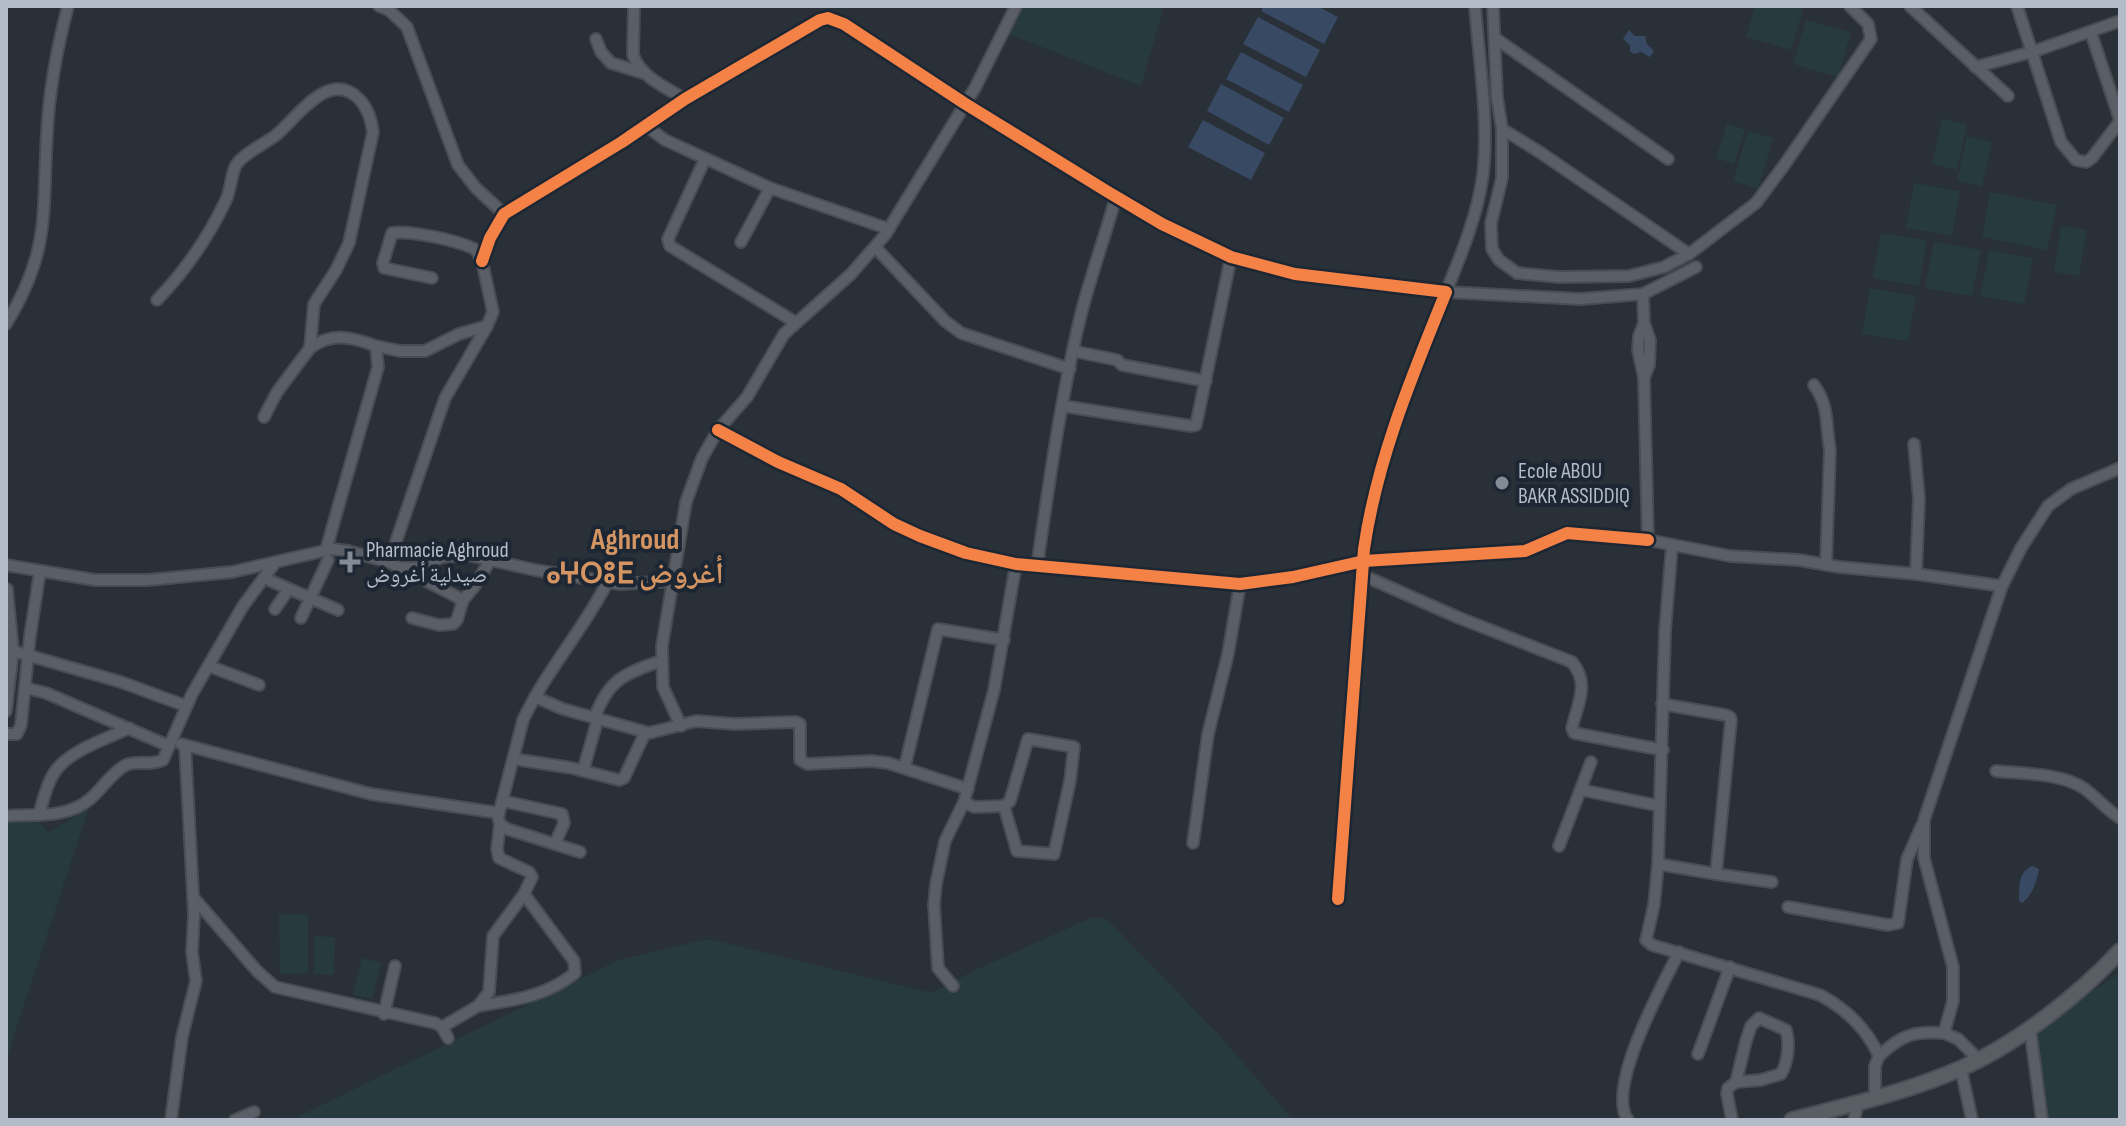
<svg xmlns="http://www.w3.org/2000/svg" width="2126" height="1126" font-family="'Sofia Sans Condensed','Noto Naskh Arabic','Noto Sans Tifinagh',sans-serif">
<rect width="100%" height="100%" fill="#2a3038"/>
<g fill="#273a3e">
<polygon points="1014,6 1164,6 1141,86 1004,32"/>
<polygon points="1755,6 1804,6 1791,50 1746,37"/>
<polygon points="1806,20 1851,32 1838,77 1793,64"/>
<polygon points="1942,119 1967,124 1957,170 1932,164"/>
<polygon points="1727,124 1745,130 1734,164 1716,158"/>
<polygon points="1748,131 1773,138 1758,189 1733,181"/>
<polygon points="1967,136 1992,142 1982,187 1957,181"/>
<polygon points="1914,183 1960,191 1952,236 1906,228"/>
<polygon points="1990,192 2057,205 2047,250 1982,237"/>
<polygon points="2061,226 2087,230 2079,276 2054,272"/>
<polygon points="1881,233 1927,240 1919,286 1873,278"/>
<polygon points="1934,242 1981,250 1972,296 1925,288"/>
<polygon points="1989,250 2033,258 2024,304 1980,296"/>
<polygon points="1870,288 1916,296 1908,341 1862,334"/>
<polygon points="89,807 15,1032 6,1063 6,819 40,823 49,832"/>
<polygon points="308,914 308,973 280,974 279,915"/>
<polygon points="1093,917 1107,919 1216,1032 1293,1120 291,1120 619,960 708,939 932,993 973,971"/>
<polygon points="314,936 335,937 334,975 314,974"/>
<polygon points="362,958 381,963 372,999 353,995"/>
<polygon points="2120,973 2120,1120 2038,1120 2027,1034"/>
</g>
<g fill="#384963">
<polygon points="1264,6 1317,6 1338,17 1324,44 1261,11"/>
<polygon points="1258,17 1320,50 1306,77 1243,44"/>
<polygon points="1629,30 1635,36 1645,36 1647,44 1654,51 1650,57 1641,52 1634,54 1630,51 1630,45 1623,39"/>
<polygon points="1241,52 1303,85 1289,112 1226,79"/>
<polygon points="1221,84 1284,118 1269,145 1207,111"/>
<polygon points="1203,120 1265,153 1251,180 1188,147"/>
<path d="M 2032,866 L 2039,869 C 2038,879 2031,898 2022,903 L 2019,901 C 2020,886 2017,873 2032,866 Z"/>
</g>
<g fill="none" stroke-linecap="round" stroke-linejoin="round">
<defs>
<g id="street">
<polyline points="379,6 389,10 407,27 458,165 476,188 504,214"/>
<path d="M 634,6 L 633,55 C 642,78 665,87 685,99"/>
<path d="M 1475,6 C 1479,61 1489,119 1483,174 C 1478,214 1461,255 1446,292 L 1580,299 L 1643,294 L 1696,267"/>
<polyline points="1493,6 1497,97 1502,129 1502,178 1491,223 1492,249 1499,260 1517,273 1559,277 1629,276 1664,267 1689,254 1756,203 1785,164 1871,39 1868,24 1850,6"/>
<polyline points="1910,6 2008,96"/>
<polyline points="2017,6 2061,142 2076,160 2086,162 2092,158 2120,121"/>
<polyline points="2091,33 2120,120"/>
<polyline points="1495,38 1668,159"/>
<polyline points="596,39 601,52 611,63 643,73"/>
<polyline points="1975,67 2032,52 2120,21"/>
<polyline points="645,125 665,140 770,188 889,229"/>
<polyline points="1502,129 1538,151 1689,254"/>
<polyline points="705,159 668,239 670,246 795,322"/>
<polyline points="741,242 770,188"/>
<polyline points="875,247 945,321 961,333 1070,369"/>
<path d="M 482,261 L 490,238 L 504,214 L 622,142 L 685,99 L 820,20 L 828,18 L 844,24 L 964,103 L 1108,192 L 1162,224 L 1231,257 L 1295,274 L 1446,292 C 1412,376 1377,459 1364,549 L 1338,899"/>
<polyline points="1643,294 1644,323 1650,340 1649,365 1644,378"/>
<path d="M 157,300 C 185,271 209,236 226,200 C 231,189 231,175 236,165 C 242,155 265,143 275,136 C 297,118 329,68 359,99 C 368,108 371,119 373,132 L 349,243 L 336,270 L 314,304 L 310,348 C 332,332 352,337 376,346 L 378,367 L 326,550"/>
<polyline points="1644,323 1639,336 1638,350 1644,378 1648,540 1730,556 1799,560 1839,567 1916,574 2002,586"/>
<path d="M 6,324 C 51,250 42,214 47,134 C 49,90 57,48 68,6"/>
<polyline points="376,346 400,351 425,351 459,334 487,326"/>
<polyline points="1073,351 1117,360 1122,365 1206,381"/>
<path d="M 1814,385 C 1830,408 1825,423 1830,449 L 1826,565"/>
<polyline points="1063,406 1191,426 1196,425 1231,257"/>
<polyline points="264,417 277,392 310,348"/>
<polyline points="718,430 778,462 841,489 894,524 920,536 966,553 1016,564 1240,584 1293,577 1364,561 1525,551 1567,533 1648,540"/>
<polyline points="1914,444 1919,499 1916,574"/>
<path d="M 1672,545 L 1665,631 L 1658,864 L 1654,905 L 1646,940 L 1652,945 L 1820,995 C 1846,1009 1867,1029 1879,1056 L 1875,1066 L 1875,1098"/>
<path d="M 389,562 L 445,398 L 487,326 L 493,312 L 482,261 L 476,250 C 461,241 410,230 392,233 L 383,263 L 384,268 L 432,278"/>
<polyline points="6,565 95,580 148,580 232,572 332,549 348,551 389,562 398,567 411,568 423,566 442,557 468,555 535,570 620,584 674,581"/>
<path d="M 1037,567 C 1049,482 1061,397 1081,314 C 1091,275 1105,236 1116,197"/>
<polyline points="403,569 463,600 474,587 491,559"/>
<path d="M 1362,575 L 1457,617 L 1572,662 C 1590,684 1578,702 1572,728 L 1574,733 L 1663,750"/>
<polyline points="264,578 338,610"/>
<polyline points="275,609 288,590"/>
<polyline points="301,618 328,560"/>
<polyline points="412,618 439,625 453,624 457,620 463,600"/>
<polyline points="13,651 121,682 186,706"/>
<polyline points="209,666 259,685"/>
<polyline points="26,688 46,693 169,746"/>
<polyline points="535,697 563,709 649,733 696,721 735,724 796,722 800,724 800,760 807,764 871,761 888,763 968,789"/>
<polyline points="6,711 13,651 7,589"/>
<path d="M 595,717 C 608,680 625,673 661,661"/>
<polyline points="681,726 663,687 662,646 686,502 702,458 718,430 747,397 784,334 851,274 885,235 975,88 1016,6"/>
<polyline points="6,734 17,734 21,725 30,636 40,571"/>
<polygon points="1028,739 1074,747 1070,781 1054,854 1017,851 1004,806 1010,801"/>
<polyline points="181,744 371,794 499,813"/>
<polyline points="514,759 572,768 619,780 624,778 645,733"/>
<polyline points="905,766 938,629 1004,640"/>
<polyline points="583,771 598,718"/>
<path d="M 1996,771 C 2023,774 2062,773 2085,789 C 2097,798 2107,810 2120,818"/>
<polyline points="1582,790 1660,806"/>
<polyline points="503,801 562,814 564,823 555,844"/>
<polyline points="964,802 974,807 1004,806"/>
<path d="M 39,815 C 43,801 46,785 54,773 C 69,750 105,740 129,728"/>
<path d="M 6,816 C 34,814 67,819 90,799 C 102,789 112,772 126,765 C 138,760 151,766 163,760 L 192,694 L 243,606 L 274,564"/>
<polyline points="1193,843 1208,734 1228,654 1240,584"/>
<polyline points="1559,846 1591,762"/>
<path d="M 580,852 L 507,829 L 500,824 L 498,817 L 523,720 C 546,671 583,630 607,583"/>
<polyline points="1658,864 1716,874 1731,720 1730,717 1725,715 1662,704"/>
<polyline points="1716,874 1772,882"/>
<polyline points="193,897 257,971 275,987 435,1023 442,1027 448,1038"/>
<polyline points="1788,907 1888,925 1898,923 1907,859 1922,825"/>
<polyline points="953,986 938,968 934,905 936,884 945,841 964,802 994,690 1016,564"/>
<path d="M 478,1006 C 514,1000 545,997 575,973 L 574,961 L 524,894"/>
<polyline points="384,1014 395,966"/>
<polyline points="442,1027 478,1006 489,992 493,936 524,894 532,877 529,872 499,858 497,849 500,824"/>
<polyline points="2030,1028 2042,1120"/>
<polyline points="1698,1054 1730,967"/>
<path d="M 1879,1056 C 1901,1035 1914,1031 1944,1033"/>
<polyline points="1979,1060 1958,1039 1944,1033 1953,1001 1953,967 1924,858 1924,820 2002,586 2021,548 2048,506 2071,489 2120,468"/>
<polyline points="1961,1069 1972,1120"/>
<polyline points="171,1120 182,1037 196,981 192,952 194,914 185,745"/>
<polyline points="235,1120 254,1112"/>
<path d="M 1628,1120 C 1605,1089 1663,984 1679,952"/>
<path d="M 1732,1120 L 1727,1094 L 1728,1088 L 1736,1082 L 1746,1041 L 1751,1026 L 1759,1018 L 1786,1030 C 1790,1043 1788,1062 1781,1074 L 1761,1080 L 1736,1082"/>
<polyline points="1854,1120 1858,1103"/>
</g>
<path id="secondary" d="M 1792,1120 C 1849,1105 1908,1092 1962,1068 C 2018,1043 2079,995 2120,951"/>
</defs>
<use href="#street" stroke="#484c53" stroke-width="14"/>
<use href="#secondary" stroke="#484c53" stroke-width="18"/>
<use href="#street" stroke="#5a5e66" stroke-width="10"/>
<use href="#secondary" stroke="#595d64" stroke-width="14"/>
<defs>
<g id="cycleway">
<path d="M 482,261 L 490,238 L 504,214 L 622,142 L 685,99 L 820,20 L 828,18 L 844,24 L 964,103 L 1108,192 L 1162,224 L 1231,257 L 1295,274 L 1446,292 C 1412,376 1377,459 1364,549 L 1338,899"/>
<polyline points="718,430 778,462 841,489 894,524 920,536 966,553 1016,564 1240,584 1293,577 1364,561 1525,551 1567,533 1648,540"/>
</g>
</defs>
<use href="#cycleway" stroke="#1d2633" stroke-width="17"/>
<use href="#cycleway" stroke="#f48246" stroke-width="12"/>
</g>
<g fill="#848b96" stroke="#1d2633" stroke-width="3">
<circle cx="1502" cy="483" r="8"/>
<path d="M346 550h8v8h8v8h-8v8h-8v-8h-8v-8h8z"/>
</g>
<g text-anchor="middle" stroke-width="8" stroke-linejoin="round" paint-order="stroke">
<g font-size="22" fill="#b4bcc9" stroke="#1d2633" text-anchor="start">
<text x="1518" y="478">Ecole ABOU<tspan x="1518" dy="25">BAKR ASSIDDIQ</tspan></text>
<text x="366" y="557">Pharmacie Aghroud<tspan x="366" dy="25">صيدلية أغروض</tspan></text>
</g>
<g font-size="30" font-weight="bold" fill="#d59563" stroke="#1d2633">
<text x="635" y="549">Aghroud<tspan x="635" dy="34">ⴰⵖⵔⵓⴹ أغروض</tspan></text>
</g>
</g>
<rect width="2126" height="1126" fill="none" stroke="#b4bcc9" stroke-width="16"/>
</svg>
